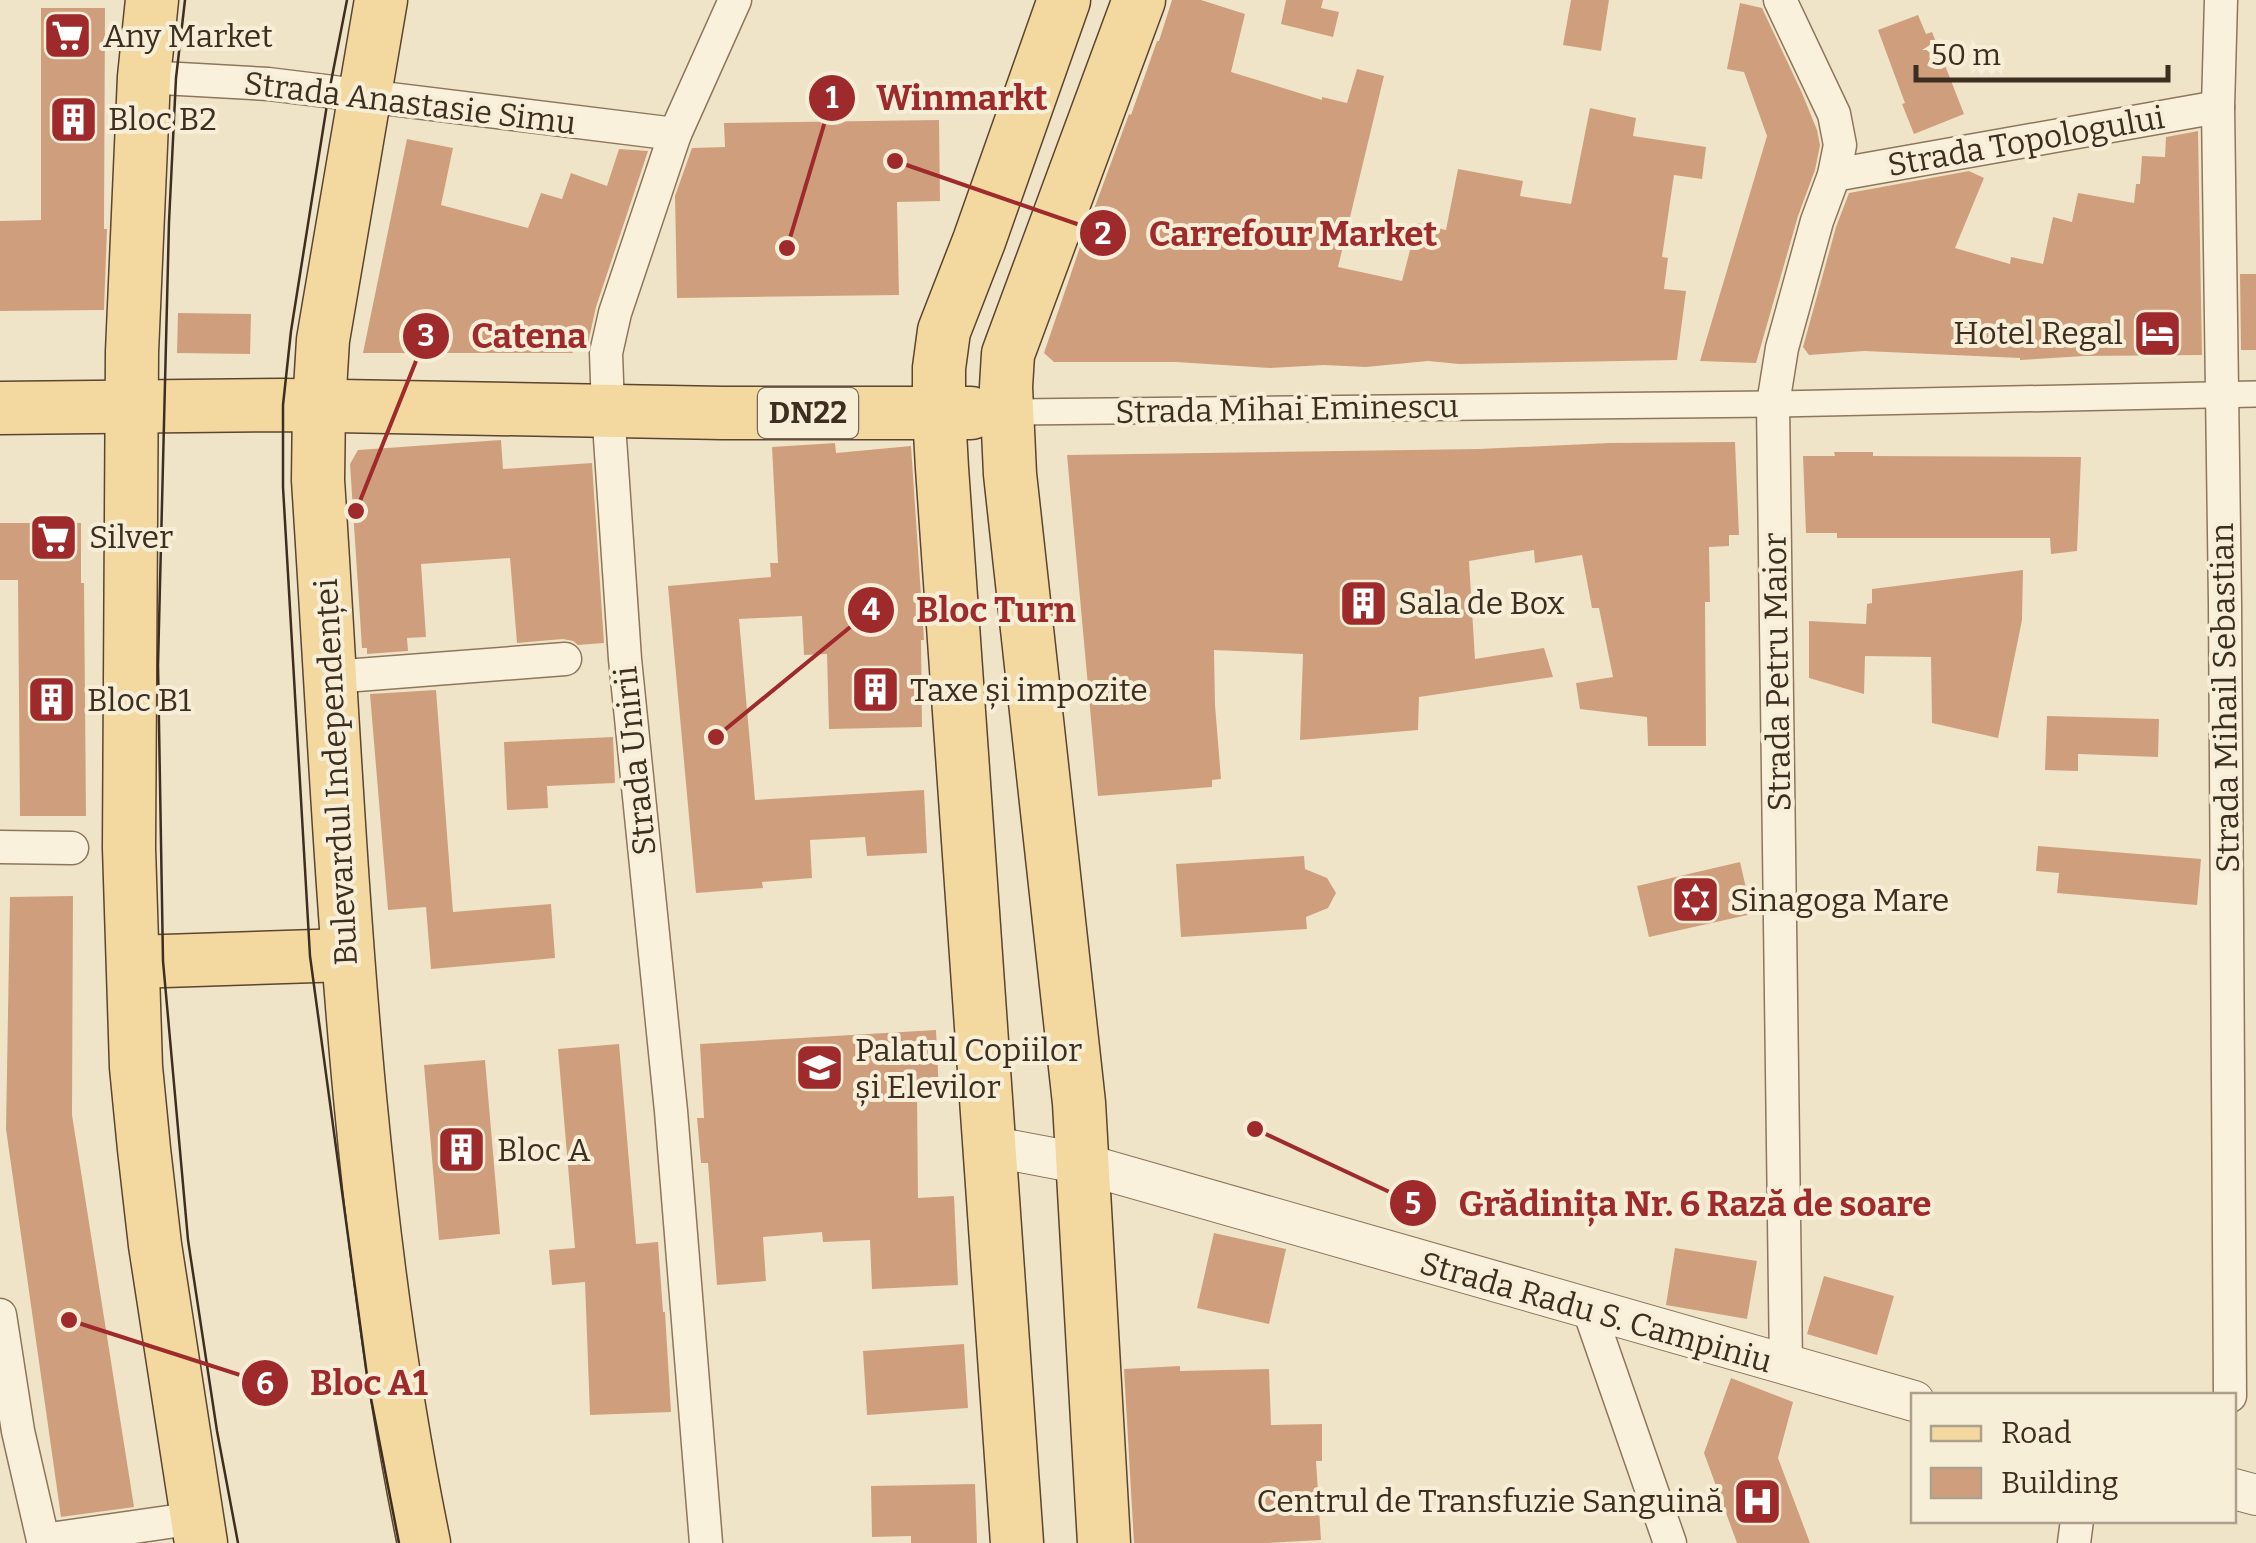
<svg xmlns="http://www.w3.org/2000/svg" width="2256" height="1543" font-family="Bitter,serif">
<rect width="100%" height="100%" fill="#f0e4c8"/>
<g fill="#cf9f7d">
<polygon points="1172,0 1201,0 1245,14 1231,72 1322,100 1322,97 1347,103 1357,69 1384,76 1338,267 1402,281 1417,223 1446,230 1458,169 1523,181 1520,196 1571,204 1590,108 1636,118 1633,136 1706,147 1702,179 1674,175 1662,257 1668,258 1664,289 1686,291 1677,360 1459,364 1428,361 1366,367 1324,365 1270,368 1176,362 1054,362 1044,353 1080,247 1129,114 1131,115 1157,41 1159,41"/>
<polygon points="1286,0 1323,0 1321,8 1339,12 1333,37 1281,24"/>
<polygon points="1571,0 1609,0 1601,51 1563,45"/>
<polygon points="1740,3 1762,8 1802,93 1817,130 1820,145 1815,170 1798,216 1756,363 1700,361 1767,136 1744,72 1727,69"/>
<polygon points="41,8 105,8 104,229 107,229 104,310 0,311 0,221 41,220"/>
<polygon points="1918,15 1926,34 1932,32 1964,114 1914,134 1902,104 1905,103 1878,30"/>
<polygon points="939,120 940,201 897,202 899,295 677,298 675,196 692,148 725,147 724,123"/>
<polygon points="2198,131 2202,355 2084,356 2020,360 2020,358 1864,351 1809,355 1803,347 1836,227 1849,193 1969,171 1984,178 1955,248 2010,264 2011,257 2043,264 2053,217 2072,222 2078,193 2134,203 2136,184 2140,184 2142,156 2165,157 2166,137"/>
<polygon points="407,139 453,148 441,205 528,228 541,193 562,199 571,173 607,186 619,149 648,151 596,307 588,343 572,353 363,353"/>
<polygon points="2240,274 2256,274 2256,350 2241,350"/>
<polygon points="178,313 251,314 250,354 177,353"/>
<polygon points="501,440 503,469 592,463 604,643 578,645 573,641 563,639 517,643 510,558 421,564 426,637 407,638 408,651 367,654 367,648 362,648 350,464 358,450"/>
<polygon points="1735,442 1739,535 1729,535 1729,546 1709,547 1710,602 1705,602 1706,746 1648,746 1647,717 1580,709 1576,683 1613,677 1599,608 1592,608 1582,555 1535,563 1534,550 1469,561 1475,659 1544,648 1553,677 1419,697 1418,730 1300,740 1303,654 1214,650 1215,705 1221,779 1212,780 1212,787 1098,796 1067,455 1479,449 1609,443"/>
<polygon points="835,443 836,453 911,446 924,640 921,640 922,727 829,729 827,654 804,655 802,616 739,619 755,800 924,790 927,853 867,856 865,837 810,840 812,878 762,882 763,888 696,893 668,586 771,577 770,563 778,563 772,447"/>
<polygon points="1834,452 1873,452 1873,456 2081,457 2077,551 2051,554 2050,538 1837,538 1837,533 1806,533 1803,456 1835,456"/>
<polygon points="0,523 81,523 81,583 84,583 86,816 20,816 18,580 0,580"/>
<polygon points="2023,570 2022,620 1998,738 1932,723 1931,657 1865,656 1864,694 1809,678 1809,621 1866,624 1867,604 1872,603 1872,589"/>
<polygon points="436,690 453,912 551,904 555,958 431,969 426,907 388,910 370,694"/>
<polygon points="2047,716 2159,719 2158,757 2078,754 2078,771 2045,770"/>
<polygon points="613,737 615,783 547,786 548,808 507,810 504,742"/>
<polygon points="2038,846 2201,859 2197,905 2057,893 2059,873 2036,871"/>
<polygon points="1304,856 1305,869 1327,878 1336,893 1328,908 1306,917 1307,929 1181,937 1176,864"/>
<polygon points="1740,862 1752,914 1649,937 1637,886"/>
<polygon points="73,896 72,1115 134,1507 61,1517 6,1129 10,897"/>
<polygon points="936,1030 939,1093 917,1094 918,1198 954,1196 958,1285 872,1289 870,1240 823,1242 822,1232 763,1237 766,1281 717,1285 708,1163 701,1163 697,1118 704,1118 700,1044"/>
<polygon points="619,1044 636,1244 658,1242 663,1312 665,1312 671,1412 590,1415 585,1282 552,1285 549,1250 575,1248 558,1049"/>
<polygon points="485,1060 500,1234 439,1240 424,1065"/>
<polygon points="1214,1233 1286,1249 1269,1324 1197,1308"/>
<polygon points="1675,1248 1757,1261 1747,1319 1666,1305"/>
<polygon points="1824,1276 1894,1296 1877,1355 1807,1334"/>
<polygon points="964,1344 968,1408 867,1415 863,1351"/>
<polygon points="1180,1366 1180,1371 1269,1369 1271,1425 1322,1424 1322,1461 1316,1461 1321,1540 1266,1543 1134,1543 1124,1369"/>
<polygon points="1731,1378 1793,1402 1778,1458 1810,1543 1737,1543 1704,1453"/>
<polygon points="975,1484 977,1543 911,1543 911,1536 872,1537 871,1486"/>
</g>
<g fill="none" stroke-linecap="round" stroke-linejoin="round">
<defs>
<polyline id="pedestrian" points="1007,412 1773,404 2256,394"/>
<g id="minor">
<polyline points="1780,0 1834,114 1840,145 1834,175 1817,221 1782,348 1773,404 1786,1366"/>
<polyline points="2221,0 2218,107 2225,603 2230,1396"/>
<polyline points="144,77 268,84 675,134"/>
<polyline points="1834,175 2218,107"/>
<polyline points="331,677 565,659"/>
<polyline points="0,847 72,848"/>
<polyline points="1589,1310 1670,1543"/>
<polyline points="0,1315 18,1431 43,1540 196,1518"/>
<polyline points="706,1543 671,1111 625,659 608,409 606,353 615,313 675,134 735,0"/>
<polyline points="2074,1543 2077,1520"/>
</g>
<g id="tertiary">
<polyline points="989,1146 1084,1164 1914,1401"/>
<polyline points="2234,1489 2256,1495"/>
</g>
<g id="primary">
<polyline points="152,0 144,77 132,352 129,848 136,1067 144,1149 155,1245 201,1543"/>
<path d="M 381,0 L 323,340 L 319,406 L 318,480 C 341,835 352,1194 424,1543"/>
<polyline points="0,408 283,405 723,413 971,413"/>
<polyline points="134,962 346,955"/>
<polyline points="1017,1543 942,468 939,414 939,368 944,331 979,241 1064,0"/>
<polyline points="1104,1543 1079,1103 1010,474 1006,387 1008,354 1139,0"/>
</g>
</defs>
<use href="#pedestrian" stroke="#8d765c" stroke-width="28"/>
<use href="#minor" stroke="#8d765c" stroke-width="35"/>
<use href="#tertiary" stroke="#8d765c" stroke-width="42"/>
<use href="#primary" stroke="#5b4430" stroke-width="55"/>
<use href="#pedestrian" stroke="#faf1dc" stroke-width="25"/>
<use href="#minor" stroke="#faf1dc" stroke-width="32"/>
<use href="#tertiary" stroke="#faf1dc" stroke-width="40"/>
<use href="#primary" stroke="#f3d9a0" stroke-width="52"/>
<g stroke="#3d2e20" stroke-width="2.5">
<polyline points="185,0 176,78 169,222 158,665 163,961 188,1240 217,1431 238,1543"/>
<polyline points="347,0 329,92 291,331 283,405 283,487 310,956 368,1383 399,1543"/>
</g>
</g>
<defs>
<symbol id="supermarket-square" viewBox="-11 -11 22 22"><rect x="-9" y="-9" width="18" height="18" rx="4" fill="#9e2a2b" stroke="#f7eed8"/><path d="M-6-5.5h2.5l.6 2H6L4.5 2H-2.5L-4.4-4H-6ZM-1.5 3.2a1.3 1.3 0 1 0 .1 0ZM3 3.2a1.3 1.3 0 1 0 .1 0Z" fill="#fff"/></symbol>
<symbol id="building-square" viewBox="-11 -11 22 22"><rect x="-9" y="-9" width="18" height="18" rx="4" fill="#9e2a2b" stroke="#f7eed8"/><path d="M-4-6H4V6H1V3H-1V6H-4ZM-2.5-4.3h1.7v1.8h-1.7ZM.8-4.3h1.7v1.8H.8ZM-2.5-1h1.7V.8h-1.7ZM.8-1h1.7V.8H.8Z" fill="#fff"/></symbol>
<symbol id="hotel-square" viewBox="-11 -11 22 22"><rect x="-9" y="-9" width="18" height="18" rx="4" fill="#9e2a2b" stroke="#f7eed8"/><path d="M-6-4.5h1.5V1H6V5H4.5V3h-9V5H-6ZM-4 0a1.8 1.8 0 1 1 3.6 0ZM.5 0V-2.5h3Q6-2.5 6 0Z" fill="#fff"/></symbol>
<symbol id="synagogue-square" viewBox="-11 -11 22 22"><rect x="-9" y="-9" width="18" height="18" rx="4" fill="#9e2a2b" stroke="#f7eed8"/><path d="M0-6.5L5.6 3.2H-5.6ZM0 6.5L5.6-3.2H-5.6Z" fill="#fff"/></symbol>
<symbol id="school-square" viewBox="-11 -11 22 22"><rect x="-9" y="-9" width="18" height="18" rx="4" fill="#9e2a2b" stroke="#f7eed8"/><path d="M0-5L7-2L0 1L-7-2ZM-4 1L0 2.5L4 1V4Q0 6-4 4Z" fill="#fff"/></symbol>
<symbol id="hospital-square" viewBox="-11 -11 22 22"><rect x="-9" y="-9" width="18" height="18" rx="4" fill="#9e2a2b" stroke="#f7eed8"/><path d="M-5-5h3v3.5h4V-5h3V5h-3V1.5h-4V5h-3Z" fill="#fff"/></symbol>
</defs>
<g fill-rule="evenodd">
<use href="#supermarket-square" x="40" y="8" width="55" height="55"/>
<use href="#building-square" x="46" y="92" width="55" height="55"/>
<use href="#hotel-square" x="2130" y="306" width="55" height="55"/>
<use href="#supermarket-square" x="26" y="510" width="55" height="55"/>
<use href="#building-square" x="1336" y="576" width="55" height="55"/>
<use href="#building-square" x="848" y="662" width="55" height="55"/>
<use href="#building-square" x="24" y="672" width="55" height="55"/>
<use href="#synagogue-square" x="1668" y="872" width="55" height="55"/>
<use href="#school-square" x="792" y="1040" width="55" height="55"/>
<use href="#building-square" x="434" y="1122" width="55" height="55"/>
<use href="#hospital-square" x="1730" y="1474" width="55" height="55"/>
</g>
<g text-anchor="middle" stroke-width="8" stroke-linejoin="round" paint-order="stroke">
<rect fill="#f7eed8" stroke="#756857" stroke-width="2.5" x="758" y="388" width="100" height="50" rx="8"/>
<g font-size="30" font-weight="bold" fill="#3d2e20">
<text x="808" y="423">DN22</text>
</g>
<g font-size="32" fill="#3d2e20" stroke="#f7eed8" text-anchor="start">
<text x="103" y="47">Any Market</text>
<text x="108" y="130">Bloc B2</text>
<text x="2123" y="344" text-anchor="end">Hotel Regal</text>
<text x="89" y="548">Silver</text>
<text x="1398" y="614">Sala de Box</text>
<text x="910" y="701">Taxe și impozite</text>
<text x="87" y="711">Bloc B1</text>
<text x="1730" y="911">Sinagoga Mare</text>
<text x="855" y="1061">Palatul Copiilor<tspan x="855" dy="37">și Elevilor</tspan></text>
<text x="497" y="1161">Bloc A</text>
<text x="1723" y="1512" text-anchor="end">Centrul de Transfuzie Sanguină</text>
</g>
<g font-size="32" fill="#3d2e20" stroke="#f7eed8">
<text transform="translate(410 103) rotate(7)" y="11">Strada Anastasie Simu</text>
<text transform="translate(2026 141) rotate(-10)" y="11">Strada Topologului</text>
<text transform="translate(1287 409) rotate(-1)" y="11">Strada Mihai Eminescu</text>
<text transform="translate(1777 672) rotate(-91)" y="11">Strada Petru Maior</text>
<text transform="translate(2225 698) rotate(-91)" y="11">Strada Mihail Sebastian</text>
<text transform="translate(635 761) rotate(-96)" y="11">Strada Unirii</text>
<text transform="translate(336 772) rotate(-93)" y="11">Bulevardul Independenței</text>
<text transform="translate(1596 1312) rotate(16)" y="11">Strada Radu S. Campiniu</text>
</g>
</g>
<path fill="none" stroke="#9e2a2b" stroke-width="4" d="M787 248L832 98M895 161L1103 233M356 511L426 336M716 737L871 610M1255 1129L1413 1203M69 1320L265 1383"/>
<g fill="#9e2a2b" stroke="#f7eed8" stroke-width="4">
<circle cx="787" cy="248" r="10"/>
<circle cx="895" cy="161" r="10"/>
<circle cx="356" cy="511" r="10"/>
<circle cx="716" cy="737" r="10"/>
<circle cx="1255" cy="1129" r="10"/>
<circle cx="69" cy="1320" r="10"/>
<circle cx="832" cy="98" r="25"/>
<circle cx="1103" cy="233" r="25"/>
<circle cx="426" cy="336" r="25"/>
<circle cx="871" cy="610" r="25"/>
<circle cx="1413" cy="1203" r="25"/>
<circle cx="265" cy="1383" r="25"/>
</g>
<g font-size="30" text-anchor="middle" font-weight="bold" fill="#fff">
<text x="832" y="108">1</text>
<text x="1103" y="244">2</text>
<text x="426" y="346">3</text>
<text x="871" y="620">4</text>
<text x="1413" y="1214">5</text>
<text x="265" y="1394">6</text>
</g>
<g font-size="35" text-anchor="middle" font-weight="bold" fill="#9e2a2b" stroke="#f7eed8" stroke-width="8" stroke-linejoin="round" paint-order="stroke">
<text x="962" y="110">Winmarkt</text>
<text x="1293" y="246">Carrefour Market</text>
<text x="529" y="348">Catena</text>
<text x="996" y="622">Bloc Turn</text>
<text x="1695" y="1216">Grădinița Nr. 6 Rază de soare</text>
<text x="369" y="1395">Bloc A1</text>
</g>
<rect x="1911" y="1393" width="325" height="130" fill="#f7eed8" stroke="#ada18e" stroke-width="2.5"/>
<rect x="1931" y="1426" width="50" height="15" fill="#f3d9a0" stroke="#ada18e" stroke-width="2.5"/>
<text x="2001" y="1443" font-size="30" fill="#3d2e20">Road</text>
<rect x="1931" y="1468" width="50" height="30" fill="#cf9f7d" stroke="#ada18e" stroke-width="2.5"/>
<text x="2001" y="1493" font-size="30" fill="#3d2e20">Building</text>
<path d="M1916 65v15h252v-15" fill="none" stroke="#3d2e20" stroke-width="5"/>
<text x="1931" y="65" font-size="30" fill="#3d2e20" stroke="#f7eed8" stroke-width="8" paint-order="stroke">50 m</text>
</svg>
